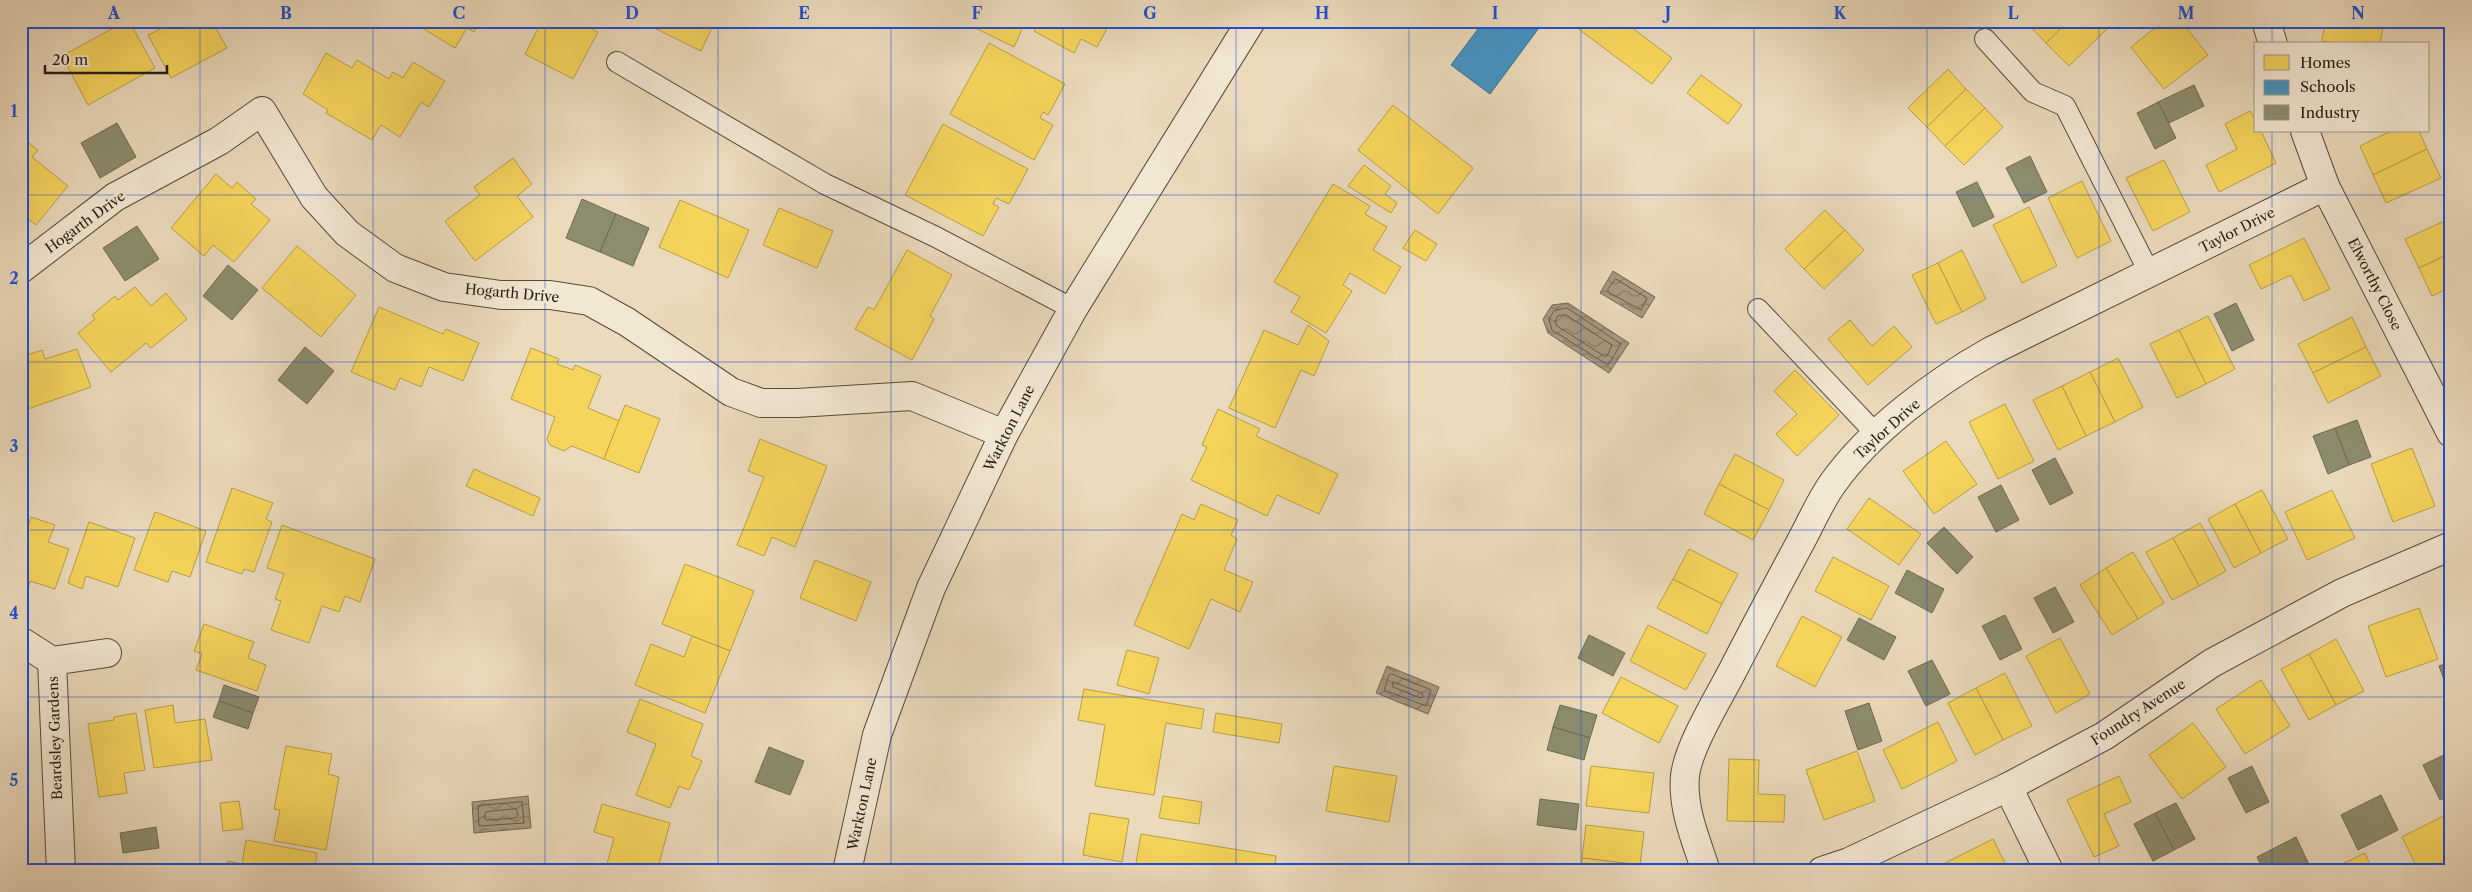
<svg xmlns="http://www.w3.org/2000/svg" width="2472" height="892" font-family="'Libre Caslon Text',serif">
<defs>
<pattern id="water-waves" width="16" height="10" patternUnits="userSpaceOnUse" patternTransform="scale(1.25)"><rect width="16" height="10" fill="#a89981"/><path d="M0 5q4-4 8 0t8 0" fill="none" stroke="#897c68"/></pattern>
</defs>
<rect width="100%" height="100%" fill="#ebdabb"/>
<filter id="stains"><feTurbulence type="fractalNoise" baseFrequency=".004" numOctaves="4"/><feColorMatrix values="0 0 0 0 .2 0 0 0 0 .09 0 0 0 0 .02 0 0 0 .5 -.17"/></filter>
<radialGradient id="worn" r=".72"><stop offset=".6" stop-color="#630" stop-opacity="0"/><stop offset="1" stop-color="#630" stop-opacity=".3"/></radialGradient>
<g fill="url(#water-waves)" stroke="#746754">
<polygon points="1613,271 1655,297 1642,318 1600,293"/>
<polygon points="1568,303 1629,343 1609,373 1548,333 1543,319 1552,305"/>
<polygon points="1387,666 1439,687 1428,714 1376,693"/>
<polygon points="528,796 531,828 474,833 472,802"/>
</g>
<g fill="#f6d55c" stroke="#b79e46">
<polygon points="126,21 129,21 155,68 88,105 62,56"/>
<polygon points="163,21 212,21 227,48 171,78 148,35 166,26"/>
<polygon points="419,21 480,21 474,32 467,28 455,48 417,25"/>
<polygon points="542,21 578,21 598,32 573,79 525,54"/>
<polygon points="640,21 715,21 701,51"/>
<polygon points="968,21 1017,21 1024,25 1014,47 967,24"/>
<polygon points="1039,21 1111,21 1097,47 1081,39 1074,53 1034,31"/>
<polygon points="1568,21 1623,21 1672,58 1652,84"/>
<polygon points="2025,21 2068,21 2046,43"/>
<polygon points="2068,21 2104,21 2109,27 2069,66 2046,43"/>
<polygon points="2164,21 2181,21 2208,55 2164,89 2131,47"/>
<polygon points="2325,21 2384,21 2380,44 2340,44 2322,41"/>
<polygon points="989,43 1065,84 1048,115 1043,112 1040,118 1053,125 1034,160 950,114"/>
<polygon points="326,53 352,68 357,60 389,79 393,72 403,78 413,62 445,81 429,107 421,102 400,137 381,125 372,140 326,113 328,110 303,94"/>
<polygon points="1948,69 1966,89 1927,127 1908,108"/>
<polygon points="1701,75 1742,105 1728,124 1687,93"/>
<polygon points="1966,89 1985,108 1945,146 1927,127"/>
<polygon points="1393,105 1473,168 1438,214 1358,150"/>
<polygon points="1985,108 2003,127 1964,165 1945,146"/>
<polygon points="2250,111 2256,121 2256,131 2261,131 2276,163 2219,192 2206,165 2237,149 2225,124"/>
<polygon points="943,124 1028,169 1009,204 996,198 993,204 999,207 983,236 905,195"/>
<polygon points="2391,131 2419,131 2427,149 2373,175 2360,146"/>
<polygon points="21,137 38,150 32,157 68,186 36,225 21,213"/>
<polygon points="2427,149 2441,178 2386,203 2373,175"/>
<polygon points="513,158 532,184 517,196 533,217 475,261 445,221 480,195 474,187"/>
<polygon points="2164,160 2190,212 2153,231 2126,178"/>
<polygon points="1364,165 1391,186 1385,194 1397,203 1391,213 1348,186"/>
<polygon points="216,174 232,188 237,182 256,199 251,204 270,220 234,262 213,245 204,256 171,228"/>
<polygon points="2082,181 2111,241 2077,258 2048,198"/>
<polygon points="1333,184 1370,206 1365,214 1387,227 1373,250 1401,267 1385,294 1350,273 1343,285 1352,291 1326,333 1291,312 1300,297 1274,282"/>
<polygon points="680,200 749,230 728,278 659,247"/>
<polygon points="2029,207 2057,266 2022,283 1993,225"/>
<polygon points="779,208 833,231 817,268 763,245"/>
<polygon points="1825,210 1845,230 1804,269 1785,249"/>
<polygon points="2451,218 2451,253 2419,268 2405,239"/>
<polygon points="1415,230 1437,244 1426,261 1403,248"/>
<polygon points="1845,230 1864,250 1824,289 1804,269"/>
<polygon points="2304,238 2330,289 2304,301 2291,275 2261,289 2249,265"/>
<polygon points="297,246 356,295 321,337 262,288"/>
<polygon points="907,250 952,275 930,316 934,319 912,360 855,329 868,307 874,310"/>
<polygon points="1962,250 1986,299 1962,312 1938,263"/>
<polygon points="2451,253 2451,287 2432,296 2419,268"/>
<polygon points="1938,263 1962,312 1936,324 1912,275"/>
<polygon points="135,287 151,306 166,293 187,319 151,348 146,343 111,372 78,333 95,319 92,315 115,296 118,300"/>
<polygon points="379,307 443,334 446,329 479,343 463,381 429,367 421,387 400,378 395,390 351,372"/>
<polygon points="2208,316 2235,369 2206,384 2179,330"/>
<polygon points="2352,317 2366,347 2313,373 2298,344"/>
<polygon points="1850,320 1872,346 1894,326 1912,347 1868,385 1828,339"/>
<polygon points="1308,325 1329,341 1314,376 1301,370 1275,428 1229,408 1264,330 1298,345"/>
<polygon points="2179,330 2206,384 2177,398 2150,344"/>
<polygon points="2366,347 2381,376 2328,403 2313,373"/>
<polygon points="531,348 559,359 557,364 573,370 575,365 601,376 588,408 619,421 604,459 572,446 564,451 550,445 547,439 555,417 511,399"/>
<polygon points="77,349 91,387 22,411 28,426 21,434 21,357 42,350 45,359"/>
<polygon points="2118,358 2143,407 2115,422 2090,372"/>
<polygon points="1795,370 1839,415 1797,456 1776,434 1797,414 1774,391"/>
<polygon points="2090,372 2115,422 2086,436 2062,386"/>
<polygon points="2062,386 2086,436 2058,450 2033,400"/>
<polygon points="2005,404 2034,461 1998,479 1969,422"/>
<polygon points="625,405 660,419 639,473 604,459"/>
<polygon points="1218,409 1260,429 1256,436 1338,474 1319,514 1277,495 1267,516 1191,480 1207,447 1202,445"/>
<polygon points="760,439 827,466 795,547 772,537 764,556 737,545 764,477 748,471"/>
<polygon points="1946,441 1977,484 1934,514 1903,471"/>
<polygon points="2412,448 2435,506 2393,522 2371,464"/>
<polygon points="1735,454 1784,480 1769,510 1719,484"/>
<polygon points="474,469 540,498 533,516 466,486"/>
<polygon points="1719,484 1769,510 1753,540 1704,514"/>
<polygon points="232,488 273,503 266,519 272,522 254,572 244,569 242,574 206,562"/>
<polygon points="2262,490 2288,539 2261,553 2235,504"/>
<polygon points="2332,490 2355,538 2307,560 2285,512"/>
<polygon points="1869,498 1921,534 1899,565 1847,529"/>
<polygon points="1201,504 1238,520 1231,535 1237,539 1224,570 1253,582 1240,612 1211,599 1189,649 1134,625 1182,514 1194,520"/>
<polygon points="2235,504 2261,553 2234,568 2208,519"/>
<polygon points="155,512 206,531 190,577 172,571 168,582 134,570"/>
<polygon points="31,517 55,525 48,542 69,549 55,589 30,581 28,589 21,587 21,533 25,534"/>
<polygon points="89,522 135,538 118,587 86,576 82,589 68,583"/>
<polygon points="2200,523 2226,571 2199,586 2173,538"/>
<polygon points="282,525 375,559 360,602 345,596 339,612 322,606 309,643 271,630 281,601 275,599 284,574 267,568"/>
<polygon points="2173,538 2199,586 2172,600 2146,552"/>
<polygon points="1689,549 1738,574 1722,604 1673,579"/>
<polygon points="2133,552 2164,603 2138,619 2106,568"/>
<polygon points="1833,557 1889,586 1871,620 1815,591"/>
<polygon points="815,560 871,582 856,621 800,598"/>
<polygon points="685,564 754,591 730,651 662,624"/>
<polygon points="2106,568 2138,619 2112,635 2080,585"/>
<polygon points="1673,579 1722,604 1707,634 1657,608"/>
<polygon points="2419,608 2438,659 2386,677 2368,626"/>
<polygon points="1802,616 1842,637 1815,687 1776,666"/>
<polygon points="204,624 254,642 248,658 266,665 257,691 196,670 202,654 194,651"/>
<polygon points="1648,625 1706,654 1686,690 1630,661"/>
<polygon points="692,636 730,651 705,713 635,685 651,644 684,657"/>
<polygon points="2060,638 2090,694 2056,713 2026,656"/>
<polygon points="2336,639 2364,691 2336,705 2309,654"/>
<polygon points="1127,650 1159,658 1149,694 1117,685"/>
<polygon points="2309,654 2336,705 2309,720 2281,669"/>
<polygon points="2005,673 2032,726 2003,740 1976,688"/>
<polygon points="1621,677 1678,706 1659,743 1602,713"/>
<polygon points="2261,680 2290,726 2245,754 2216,709"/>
<polygon points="1976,688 2003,740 1975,755 1948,703"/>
<polygon points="1084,689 1204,709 1201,729 1166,723 1154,795 1095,786 1105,725 1078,720"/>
<polygon points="640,699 703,724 691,756 702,761 689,790 679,786 670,808 636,795 656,744 627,732"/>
<polygon points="173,705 175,723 205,719 212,760 154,768 145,710"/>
<polygon points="136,713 145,770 124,773 127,793 99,797 88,724 114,720 114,717"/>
<polygon points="1216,713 1282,724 1279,743 1213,732"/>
<polygon points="1938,722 1957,761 1902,789 1883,750"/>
<polygon points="2193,723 2226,767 2182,799 2149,755"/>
<polygon points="286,746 332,754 328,774 339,777 326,850 274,841 280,810 274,809"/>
<polygon points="1857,751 1875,801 1824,820 1806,770"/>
<polygon points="1729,759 1759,760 1758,794 1785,795 1784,822 1727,821"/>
<polygon points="1334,766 1397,776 1389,822 1326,811"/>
<polygon points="1591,766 1654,773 1649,813 1586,806"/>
<polygon points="2119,776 2131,802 2104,814 2119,846 2094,857 2067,800"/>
<polygon points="1163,796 1202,802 1199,824 1159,818"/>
<polygon points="239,801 243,829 223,831 220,803"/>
<polygon points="602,804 670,823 657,871 605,871 614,838 594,832"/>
<polygon points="1090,813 1129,819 1122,862 1083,855"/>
<polygon points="2449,813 2451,818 2451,871 2419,871 2402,837"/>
<polygon points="1586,825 1644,832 1640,865 1582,858"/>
<polygon points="1141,834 1276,856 1274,871 1112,871 1113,866 1135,869"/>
<polygon points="1993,839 2009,871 1944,871 1941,865"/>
<polygon points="246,840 317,853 314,871 226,871 228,861 242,864"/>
<polygon points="2365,853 2373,871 2328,871"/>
<polygon points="1582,858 1640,865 1639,871 1581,871"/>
</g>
<polygon fill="#4393c3" stroke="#3a6f8e" points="1484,21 1544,21 1490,94 1451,65"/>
<g fill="#8c8c6e" stroke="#6d6a52">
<polygon points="2194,85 2204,106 2169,123 2158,102"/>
<polygon points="2158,102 2176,138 2155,149 2137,113"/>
<polygon points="117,123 136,157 100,178 81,143"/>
<polygon points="2030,156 2047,192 2024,203 2006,168"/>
<polygon points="1977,182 1994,217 1973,227 1956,192"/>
<polygon points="582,199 616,214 600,252 566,238"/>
<polygon points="616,214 649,228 633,266 600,252"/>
<polygon points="137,226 159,259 125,281 103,248"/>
<polygon points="228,265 258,290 232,320 203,296"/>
<polygon points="2236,303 2254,340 2232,351 2214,314"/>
<polygon points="305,347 334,371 307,404 278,380"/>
<polygon points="2357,420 2371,457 2349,465 2335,428"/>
<polygon points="2335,428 2349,465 2328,474 2313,436"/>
<polygon points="2055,458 2073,493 2050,505 2032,470"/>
<polygon points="2001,485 2019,520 1996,532 1978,497"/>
<polygon points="1944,527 1973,557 1957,574 1927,543"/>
<polygon points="1907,570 1944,589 1932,613 1895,593"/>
<polygon points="2055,587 2074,622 2053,633 2034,598"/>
<polygon points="2005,615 2022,649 2000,660 1982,626"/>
<polygon points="1859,618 1896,637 1884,660 1847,640"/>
<polygon points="1589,635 1625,653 1613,676 1578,658"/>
<polygon points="1932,660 1950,694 1926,706 1908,671"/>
<polygon points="2451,662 2451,699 2439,666"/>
<polygon points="224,685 259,697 253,713 219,701"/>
<polygon points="219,701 253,713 248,729 213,717"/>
<polygon points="1869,703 1882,741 1858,750 1845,711"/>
<polygon points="1560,705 1597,715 1590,738 1553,727"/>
<polygon points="1553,727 1590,738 1584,760 1547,750"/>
<polygon points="769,747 804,761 790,795 755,782"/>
<polygon points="2451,752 2451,769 2444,755"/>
<polygon points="2444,755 2451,769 2451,795 2440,800 2423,765"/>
<polygon points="2252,766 2269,802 2246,813 2228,778"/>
<polygon points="2381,795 2398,830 2358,850 2341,815"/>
<polygon points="1540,799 1579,804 1576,830 1537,825"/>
<polygon points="2176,803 2195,839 2174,850 2155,813"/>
<polygon points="2155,813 2174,850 2153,861 2134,824"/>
<polygon points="156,827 159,848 123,853 120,833"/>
<polygon points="2296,837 2312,871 2264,871 2257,857"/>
</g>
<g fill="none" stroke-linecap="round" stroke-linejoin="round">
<g stroke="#665a49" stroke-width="1">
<polygon points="1616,279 1647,298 1641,310 1608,292 1608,289"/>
<polygon points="1567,308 1621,344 1608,365 1552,330 1549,319 1554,311"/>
<polygon points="1566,315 1612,345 1607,356 1604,356 1557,326 1555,321 1558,316"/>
<polygon points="1392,674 1431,690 1426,706 1384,690 1389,675"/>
<polygon points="1393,682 1422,693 1423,697 1420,698 1393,687"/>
<polygon points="522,802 524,823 479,826 478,806"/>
<polygon points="516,809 518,815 516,818 487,820 484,818 486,812"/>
</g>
<defs>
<g id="service">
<polyline points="1985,39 2033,92 2065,106 2150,274"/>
<polyline points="617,62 825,184 936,237 1073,309"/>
<polyline points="1758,309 1877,435"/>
</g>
<g id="minor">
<polyline points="2266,21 2273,44"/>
<polyline points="2305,131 2325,186 2451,433"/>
<polyline points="21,269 115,197 219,141 262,111 314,197 347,233 395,268 444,287 501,295 550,295 589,301 627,322 731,392 761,403 797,403 912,396 1004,434"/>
<polyline points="24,643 52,661"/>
<polyline points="2008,787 2049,871"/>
<polyline points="61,871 52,661 107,653"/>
<path d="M 1706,871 C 1696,840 1682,809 1685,776 C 1688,746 1721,694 1735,666 C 1756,625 1778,584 1800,543 C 1811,523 1820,501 1833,483 C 1871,430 1934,383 1991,351 L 2325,186"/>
<polyline points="1822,871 1849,862 2008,787 2104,736 2212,663 2342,593 2451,546"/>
</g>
<polyline id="tertiary" points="847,871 877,735 931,588 1004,434 1073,309 1251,21"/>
</defs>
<use href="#service" stroke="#564c3c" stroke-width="22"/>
<use href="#minor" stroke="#564c3c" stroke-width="30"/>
<use href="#tertiary" stroke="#564c3c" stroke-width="30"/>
<use href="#service" stroke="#f2e7d3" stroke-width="20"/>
<use href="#minor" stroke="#f2e7d3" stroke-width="28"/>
<use href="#tertiary" stroke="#f2e7d3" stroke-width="28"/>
</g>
<path fill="none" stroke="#1d4ed8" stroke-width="1" stroke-opacity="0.55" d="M 200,21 L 200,871M 373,21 L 373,871M 545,21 L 545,871M 718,21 L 718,871M 891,21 L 891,871M 1063,21 L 1063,871M 1236,21 L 1236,871M 1409,21 L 1409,871M 1581,21 L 1581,871M 1754,21 L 1754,871M 1927,21 L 1927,871M 2099,21 L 2099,871M 2272,21 L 2272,44M 2272,131 L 2272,871M 21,195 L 2451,195M 21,362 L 2451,362M 21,530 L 2451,530M 21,697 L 2451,697"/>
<g text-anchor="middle" stroke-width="5" stroke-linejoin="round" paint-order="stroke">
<g font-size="14" fill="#251c11" stroke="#f2e7d3">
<text transform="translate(85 222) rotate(-36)" y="5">Hogarth Drive</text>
<text transform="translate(2237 230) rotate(-27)" y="5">Taylor Drive</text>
<text transform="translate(2375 284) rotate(63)" y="5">Elworthy Close</text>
<text transform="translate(512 293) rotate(5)" y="5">Hogarth Drive</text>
<text transform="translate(1009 428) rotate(-63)" y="5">Warkton Lane</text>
<text transform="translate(1887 429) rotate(-42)" y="5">Taylor Drive</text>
<text transform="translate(2138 712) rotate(-33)" y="5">Foundry Avenue</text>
<text transform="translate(55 738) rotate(-92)" y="5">Beardsley Gardens</text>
<text transform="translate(862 804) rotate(-78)" y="5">Warkton Lane</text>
</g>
</g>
<rect width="2472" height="892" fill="none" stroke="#ebdabb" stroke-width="55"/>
<rect x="2254" y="42" width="175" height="90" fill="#f2e7d3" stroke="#a09685"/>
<rect x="2264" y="55" width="25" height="15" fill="#f6d55c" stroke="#a09685"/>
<text x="2300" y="68" font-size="15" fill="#251c11">Homes</text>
<rect x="2264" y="80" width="25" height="15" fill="#4393c3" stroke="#a09685"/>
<text x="2300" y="92" font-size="15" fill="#251c11">Schools</text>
<rect x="2264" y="105" width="25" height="15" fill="#8c8c6e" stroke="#a09685"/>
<text x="2300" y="118" font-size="15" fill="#251c11">Industry</text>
<path d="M45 65v8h122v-8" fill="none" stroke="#251c11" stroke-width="2.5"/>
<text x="52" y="65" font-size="15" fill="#251c11" stroke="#f2e7d3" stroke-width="4" paint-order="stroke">20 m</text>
<rect x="28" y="28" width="2416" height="836" fill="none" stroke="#1d4ed8" stroke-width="2"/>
<g font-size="16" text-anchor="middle" font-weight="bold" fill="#1d4ed8">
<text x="114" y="19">A</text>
<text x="286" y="19">B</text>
<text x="459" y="19">C</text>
<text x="632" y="19">D</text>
<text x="804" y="19">E</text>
<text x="977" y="19">F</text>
<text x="1150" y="19">G</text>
<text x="1322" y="19">H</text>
<text x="1495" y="19">I</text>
<text x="1668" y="19">J</text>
<text x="1840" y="19">K</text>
<text x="2013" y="19">L</text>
<text x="2186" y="19">M</text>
<text x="2358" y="19">N</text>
<text x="14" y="117">1</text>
<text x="14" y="284">2</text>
<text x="14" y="452">3</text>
<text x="14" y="619">4</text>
<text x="14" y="786">5</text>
</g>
<rect width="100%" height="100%" filter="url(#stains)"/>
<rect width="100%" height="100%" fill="url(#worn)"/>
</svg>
